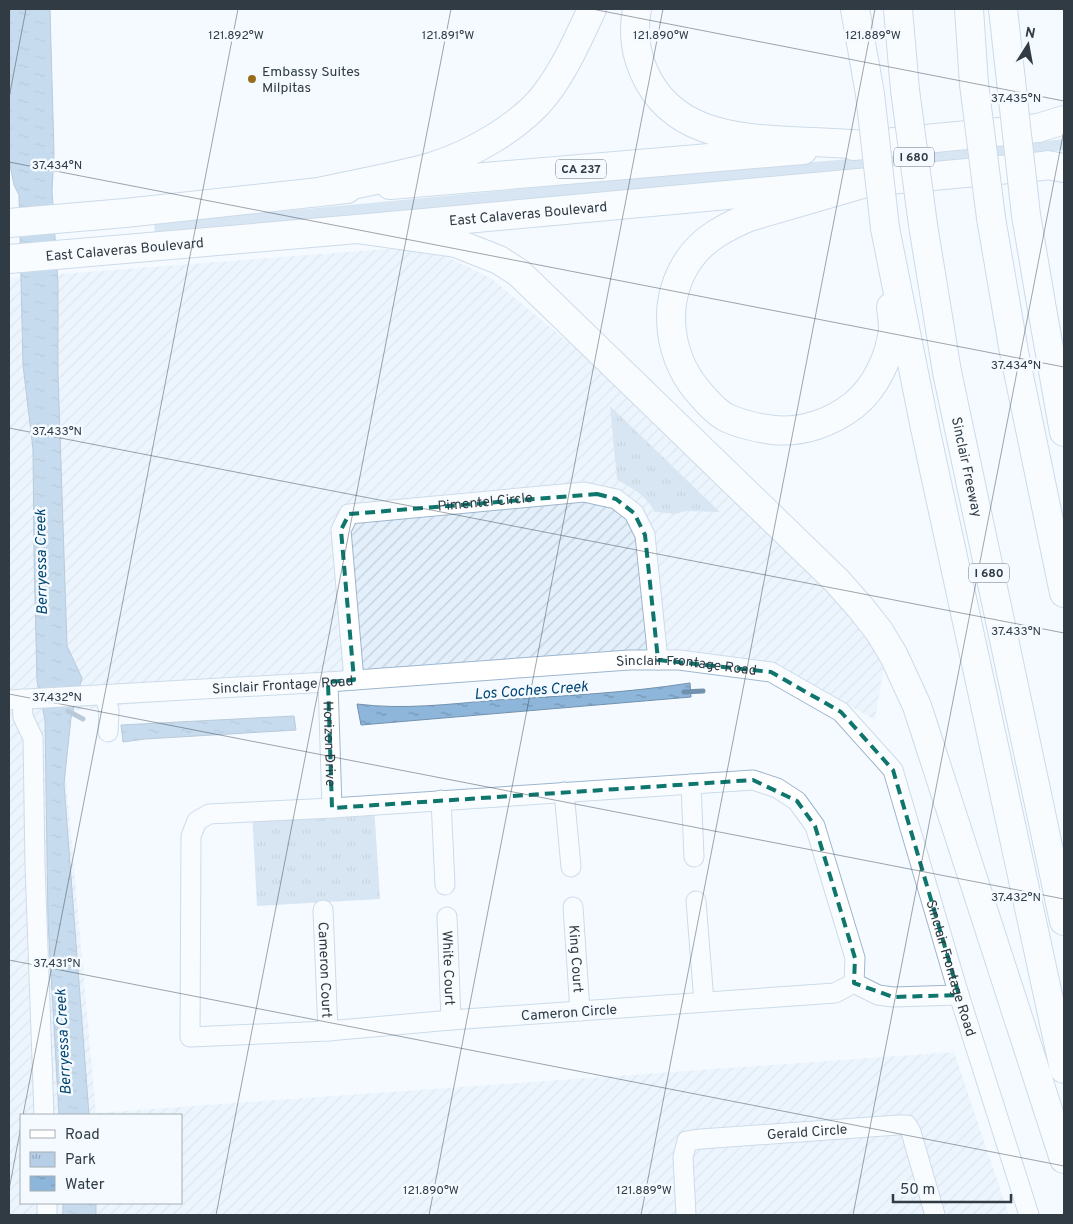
<svg xmlns="http://www.w3.org/2000/svg" width="1073" height="1224" font-family="Overpass,sans-serif">
<defs>
<pattern id="industrial-furrows" width="10" height="10" patternUnits="userSpaceOnUse" patternTransform="scale(1.25)"><rect width="10" height="10" fill="#e3f0fc"/><path d="M-1 1l2-2M0 10L10 0M9 11l2-2" fill="none" stroke="#c3cfd9"/></pattern>
<pattern id="park-tufts" width="24" height="20" patternUnits="userSpaceOnUse" patternTransform="scale(1.25)"><rect width="24" height="20" fill="#b6cfe6"/><path d="M3 7l-1-3M5 7V3M7 7l1-3M15 17l-1-3M17 17v-4M19 17l1-3" fill="none" stroke="#94a9bc"/></pattern>
<pattern id="water-ripples" width="26" height="14" patternUnits="userSpaceOnUse" patternTransform="scale(1.25)"><rect width="26" height="14" fill="#8eb6da"/><path d="M2 4q2-2 4 0t4 0M15 11q2-2 4 0t4 0" fill="none" stroke="#7495b2"/></pattern>
</defs>
<rect width="100%" height="100%" fill="#f4faff"/>
<path fill="url(#industrial-furrows)" fill-rule="evenodd" d="M 425,246 L 492,279 L 710,459 L 886,653 L 875,720 L 776,665 L 613,651 L 60,712 L 96,1113 L 954,1052 L 1009,1215 L 9,1215 L 9,278 ZM 21,1115 L 181,1115 L 181,1203 L 21,1203 Z"/>
<polygon fill="#b6cfe6" points="1064,139 1064,150 155,234 154,223 799,163 966,150"/>
<g fill="url(#park-tufts)">
<path d="M 610,406 L 720,512 L 686,511 L 675,514 L 655,512 C 646,496 633,488 617,480 Z"/>
<polygon points="374,805 380,899 257,906 252,812"/>
</g>
<g fill="url(#water-ripples)" stroke="#7291ad">
<polygon points="10,9 50,9 54,153 52,191 58,283 58,374 67,646 82,678 71,718 64,784 89,1115 59,1115 48,921 45,720 37,681 34,556 33,449 23,365 19,195 14,185 9,160"/>
<path d="M 690,683 L 691,697 L 361,725 L 357,704 C 403,710 451,704 497,700 C 562,696 626,693 690,683 Z"/>
<polygon points="294,716 296,730 145,739 123,742 121,725"/>
<rect x="63" y="1203" width="33" height="12"/>
</g>
<g fill="none" stroke-linecap="round" stroke-linejoin="round">
<g stroke="#7291ad" stroke-width="5">
<polyline points="684,692 703,691"/>
<polyline points="68,711 83,719"/>
</g>
<defs>
<g id="minor">
<path id="s1" d="M 354,680 L 341,530 L 349,514 L 584,492 L 616,499 L 634,513 L 645,535 L 658,660"/>
<path id="s2" d="M 328,682 L 332,808"/>
<polyline points="104,695 109,710 108,732"/>
<polyline points="22,699 23,717 33,738 35,865 44,1115"/>
<path id="s3" d="M 9,700 L 328,682 L 629,660 L 679,660 L 771,672 L 841,712 L 893,770 L 959,995 L 1029,1215"/>
<polygon points="753,780 777,788 797,801 815,826 855,958 854,983 835,993 451,1020 328,1031 190,1037 191,836 197,821 209,814 332,808"/>
<polyline points="691,784 694,857"/>
<polyline points="564,792 571,867"/>
<polyline points="441,800 445,885"/>
<polyline points="696,901 704,1002"/>
<path id="s4" d="M 573,907 L 580,1011"/>
<path id="s5" d="M 323,910 L 328,1031"/>
<path id="s6" d="M 447,917 L 451,1020"/>
<polyline points="854,983 878,995 893,997 959,995"/>
<polyline points="47,1203 47,1215"/>
<path id="s7" d="M 686,1215 L 683,1157 L 687,1141 L 701,1139 L 898,1125 L 907,1125 L 911,1132 L 935,1215"/>
</g>
<g id="trunk">
<polyline points="853,146 1038,128"/>
<polyline points="390,185 803,150"/>
<polyline points="9,223 125,213 347,189"/>
<path id="s8" d="M 9,259 L 357,229 L 1043,166"/>
</g>
<g id="motorway">
<path d="M 637,9 C 633,30 635,52 644,72 C 670,132 732,138 789,141 C 815,142 840,143 865,145"/>
<polyline points="855,9 870,94"/>
<polyline points="898,9 905,90"/>
<polyline points="969,9 974,84"/>
<polyline points="1003,9 1011,81"/>
<polyline points="1038,128 1064,120"/>
<polyline points="1047,165 1064,168"/>
<path d="M 869,182 L 749,217 C 726,227 702,239 688,261 C 660,304 668,360 703,397 C 709,404 717,412 725,417 C 740,424 757,428 773,430 C 802,433 831,423 854,405 C 876,387 890,357 893,329 C 893,322 892,314 891,307"/>
<path d="M 323,191 C 359,183 396,177 431,167 C 470,155 520,127 545,95 C 565,69 578,39 592,9"/>
<polyline points="1026,215 1042,309 1064,432"/>
<polyline points="991,218 1014,352 1064,593"/>
<path id="s9" d="M 923,225 L 947,372 L 1064,921"/>
<polyline points="885,228 925,428 1064,1069"/>
<polyline points="357,229 456,243 499,260 519,273 837,581 860,607 879,631 894,656 917,706 1064,1159"/>
</g>
</defs>
<use href="#minor" stroke="#9db6ce" stroke-width="21"/>
<use href="#trunk" stroke="#9db6ce" stroke-width="30"/>
<use href="#motorway" stroke="#9db6ce" stroke-width="30"/>
<use href="#minor" stroke="#fff" stroke-width="19"/>
<use href="#trunk" stroke="#fff" stroke-width="28"/>
<use href="#motorway" stroke="#fff" stroke-width="28"/>
<defs>
<g id="motorway-bridge">
<polyline points="1011,81 1026,215"/>
<polyline points="974,84 991,218"/>
<polyline points="905,90 923,225"/>
<polyline points="870,94 885,228"/>
</g>
</defs>
<use href="#motorway-bridge" stroke="#9db6ce" stroke-width="30" stroke-linecap="butt"/>
<use href="#motorway-bridge" stroke="#fff" stroke-width="28"/>
</g>
<path d="M0 0H1073V1224H0ZM 597,494 L 616,499 L 634,513 L 645,535 L 658,660 L 771,672 L 841,712 L 893,770 L 959,995 L 893,997 L 854,983 L 855,958 L 815,826 L 797,801 L 753,780 L 332,808 L 328,682 L 354,680 L 341,530 L 349,514 Z" fill="#f4faff" fill-opacity=".55" fill-rule="evenodd"/>
<path fill="none" stroke="#0f766e" stroke-width="4" stroke-dasharray="10 6" stroke-linejoin="round" d="M 597,494 L 616,499 L 634,513 L 645,535 L 658,660 L 771,672 L 841,712 L 893,770 L 959,995 L 893,997 L 854,983 L 855,958 L 815,826 L 797,801 L 753,780 L 332,808 L 328,682 L 354,680 L 341,530 L 349,514 Z"/>
<path fill="none" stroke="#303b44" stroke-width="1" stroke-opacity="0.45" d="M 592,9 L 1064,101M 9,98 L 26,9M 9,162 L 1064,367M 9,428 L 1064,633M 9,694 L 1064,899M 9,960 L 1064,1166M 23,1115 L 238,9M 9,1190 L 21,1126M 216,1215 L 451,9M 429,1215 L 663,9M 641,1215 L 875,9M 853,1215 L 1064,130"/>
<circle fill="#966d18" stroke="#f4faff" stroke-width="2" cx="252" cy="79" r="5"/>
<g text-anchor="middle" stroke-width="5" stroke-linejoin="round" paint-order="stroke">
<g fill="#f4faff" stroke="#6b747c" stroke-width="1">
<rect x="894" y="147.5" width="40" height="19" rx="4"/>
<rect x="556" y="159.5" width="50" height="19" rx="4"/>
<rect x="969" y="563.5" width="40" height="19" rx="4"/>
</g>
<g font-size="12" font-weight="bold" fill="#303b44">
<text x="914" y="161">I 680</text>
<text x="581" y="173">CA 237</text>
<text x="989" y="577">I 680</text>
</g>
<g font-size="14" fill="#303b44" stroke="#f4faff" text-anchor="start">
<text x="262" y="76">Embassy Suites<tspan x="262" dy="16">Milpitas</tspan></text>
</g>
<g font-size="14" fill="#303b44" stroke="#f4faff">
<text dy="5" stroke="none"><textPath href="#s8" startOffset="521">East Calaveras Boulevard</textPath></text>
<text dy="5" stroke="none"><textPath href="#s8" startOffset="116">East Calaveras Boulevard</textPath></text>
<text dy="5" stroke="none"><textPath href="#s9" startOffset="246">Sinclair Freeway</textPath></text>
<text dy="5" stroke="none"><textPath href="#s1" startOffset="305">Pimentel Circle</textPath></text>
<text dy="5" stroke="none"><textPath href="#s3" startOffset="679">Sinclair Frontage Road</textPath></text>
<text dy="5" stroke="none"><textPath href="#s3" startOffset="274">Sinclair Frontage Road</textPath></text>
<text dy="5" stroke="none"><textPath href="#s2" startOffset="62">Horizon Drive</textPath></text>
<text dy="5" stroke="none"><textPath href="#s4" startOffset="52">King Court</textPath></text>
<text dy="5" stroke="none"><textPath href="#s6" startOffset="51">White Court</textPath></text>
<text dy="5" stroke="none"><textPath href="#s3" startOffset="1129">Sinclair Frontage Road</textPath></text>
<text dy="5" stroke="none"><textPath href="#s5" startOffset="60">Cameron Court</textPath></text>
<text transform="translate(569 1012) rotate(-4)" y="5">Cameron Circle</text>
<text dy="5" stroke="none"><textPath href="#s7" startOffset="195">Gerald Circle</textPath></text>
</g>
<g font-size="15" font-style="italic" fill="#014673" stroke="#f4faff">
<text transform="translate(41 562) rotate(-91)" y="5">Berryessa Creek</text>
<text transform="translate(531 690) rotate(-4)" y="5">Los Coches Creek</text>
<text transform="translate(63 1042) rotate(-93)" y="5">Berryessa Creek</text>
</g>
</g>
<g font-size="12" text-anchor="middle" fill="#303b44" stroke="#f4faff" stroke-width="5" stroke-linejoin="round" paint-order="stroke">
<text x="236" y="39">121.892°W</text>
<text x="448" y="39">121.891°W</text>
<text x="661" y="39">121.890°W</text>
<text x="873" y="39">121.889°W</text>
<text x="1016" y="102">37.435°N</text>
<text x="57" y="169">37.434°N</text>
<text x="1016" y="369">37.434°N</text>
<text x="57" y="435">37.433°N</text>
<text x="1016" y="635">37.433°N</text>
<text x="57" y="701">37.432°N</text>
<text x="1016" y="901">37.432°N</text>
<text x="57" y="967">37.431°N</text>
<text x="431" y="1194">121.890°W</text>
<text x="644" y="1194">121.889°W</text>
</g>
<rect width="1073" height="1224" fill="none" stroke="#303b44" stroke-width="20"/>
<rect x="20" y="1114" width="162" height="90" fill="#f4faff" stroke="#a6aeb4"/>
<rect x="30" y="1130" width="25" height="8" fill="#ffffff" stroke="#a6aeb4"/>
<text x="65" y="1139" font-size="15" fill="#303b44">Road</text>
<rect x="30" y="1152" width="25" height="15" fill="url(#park-tufts)" stroke="#a6aeb4"/>
<text x="65" y="1164" font-size="15" fill="#303b44">Park</text>
<rect x="30" y="1176" width="25" height="15" fill="url(#water-ripples)" stroke="#a6aeb4"/>
<text x="65" y="1189" font-size="15" fill="#303b44">Water</text>
<g transform="translate(1028 45) rotate(11)" stroke="#f4faff" stroke-width="4" paint-order="stroke">
<path d="M0-4L9 19L0 12L-9 19Z" fill="#303b44"/>
<text y="-8" font-size="14" font-weight="bold" text-anchor="middle" fill="#303b44">N</text>
</g>
<path d="M893 1194v8h118v-8" fill="none" stroke="#303b44" stroke-width="2.5"/>
<text x="900" y="1194" font-size="15" fill="#303b44" stroke="#f4faff" stroke-width="4" paint-order="stroke">50 m</text>
</svg>
